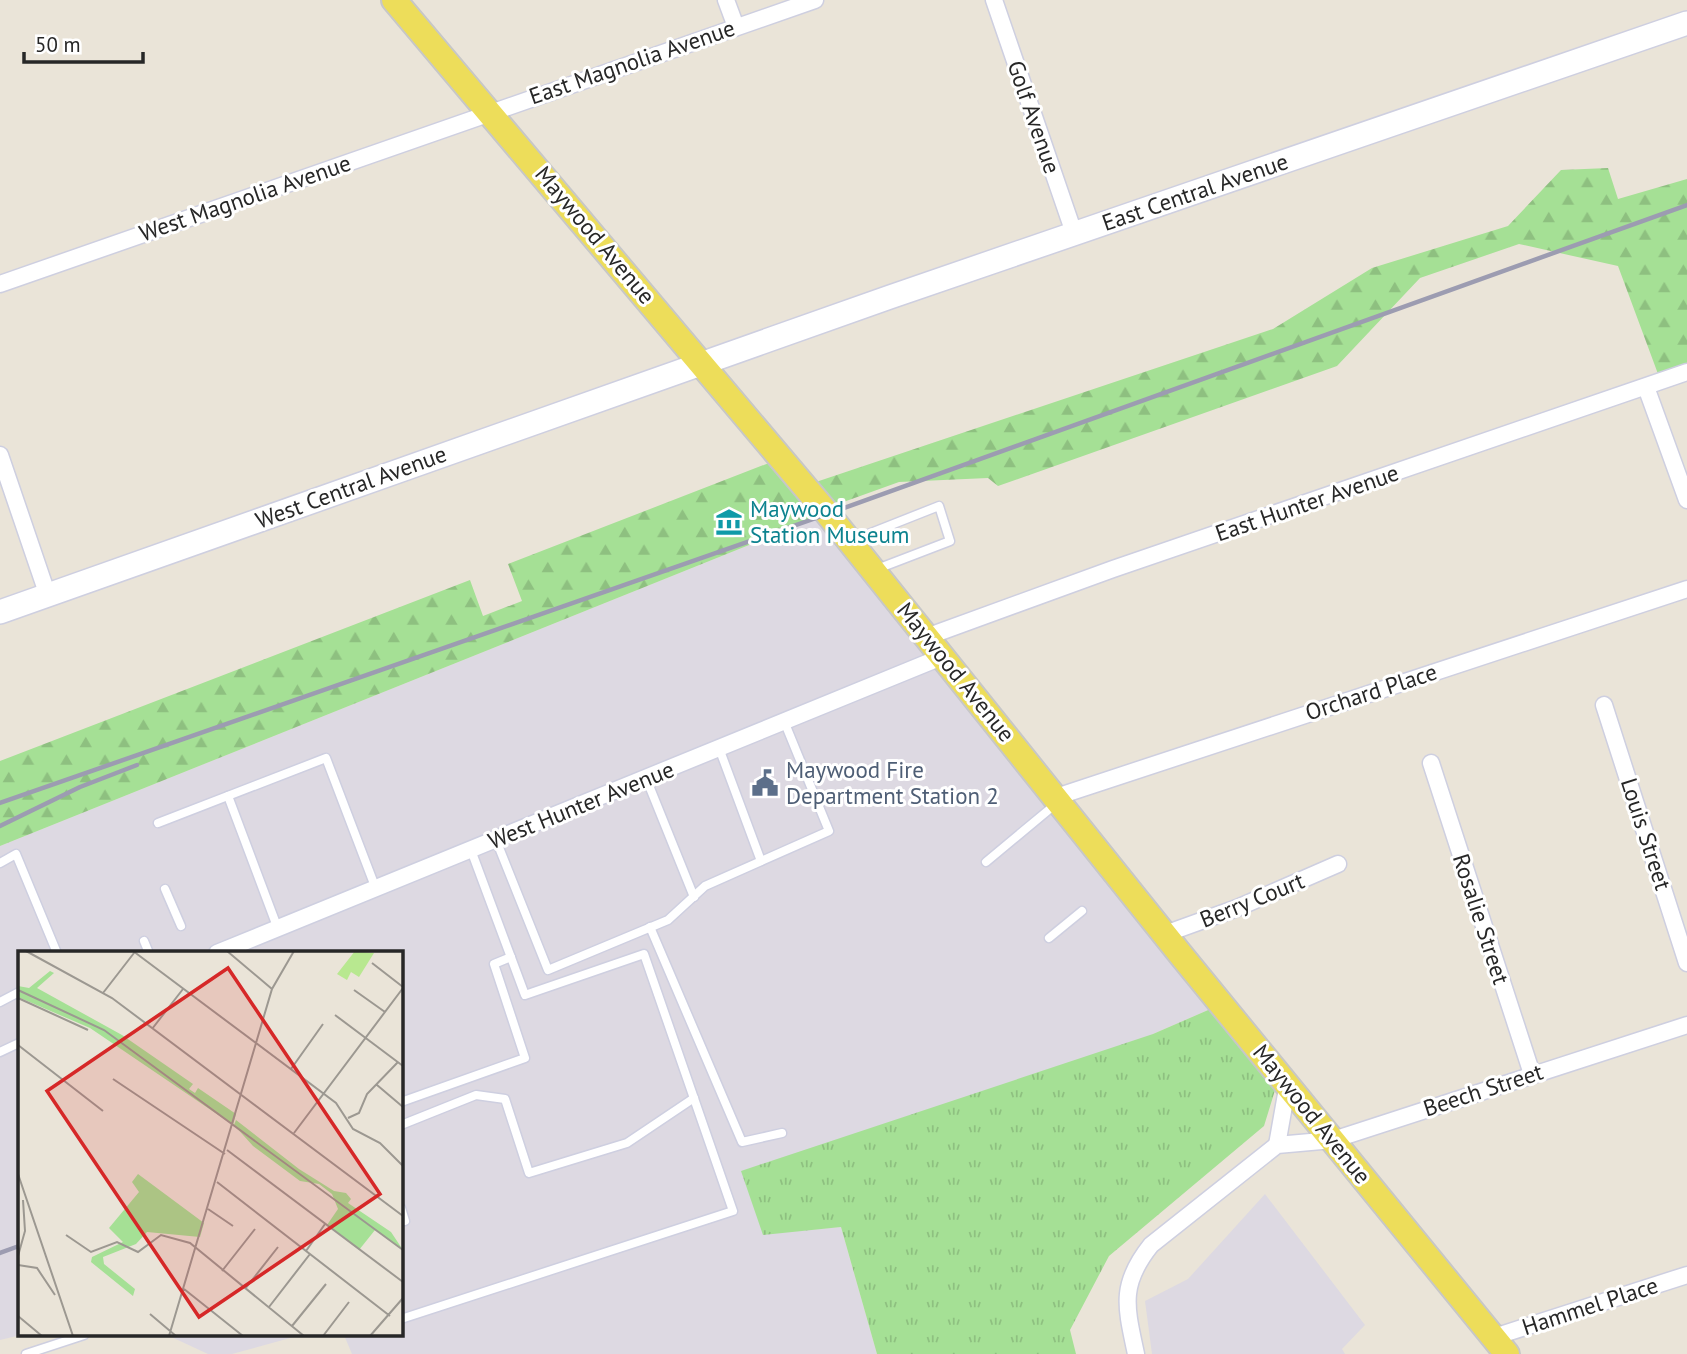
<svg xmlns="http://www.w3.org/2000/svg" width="1687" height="1354" font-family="'PT Sans',sans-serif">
<defs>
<pattern id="grass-tufts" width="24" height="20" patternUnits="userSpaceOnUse" patternTransform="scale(1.75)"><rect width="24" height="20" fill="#a5e095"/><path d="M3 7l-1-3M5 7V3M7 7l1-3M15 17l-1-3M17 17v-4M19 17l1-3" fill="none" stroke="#8ec080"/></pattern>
<pattern id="forest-firs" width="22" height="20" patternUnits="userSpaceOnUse" patternTransform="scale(1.75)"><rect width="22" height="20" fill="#a5e095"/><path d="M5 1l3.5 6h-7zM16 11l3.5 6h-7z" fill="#8ec080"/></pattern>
</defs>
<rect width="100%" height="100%" fill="#eae4d8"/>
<g fill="#ddd9e2">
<polygon points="819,517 1222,1004 1153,1034 763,1234 841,1227 877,1354 352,1354 344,1335 401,1335 401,953 19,953 21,1335 0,1340 0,846"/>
<polygon points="1265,1194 1365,1325 1342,1349 1345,1354 1152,1354 1145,1301 1188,1279"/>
<polygon points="167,1335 301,1335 232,1354 208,1354"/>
</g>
<polygon fill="url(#grass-tufts)" points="1222,1004 1280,1074 1264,1126 1109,1256 1070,1330 1076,1354 877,1354 841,1227 763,1235 741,1171 1153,1034"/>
<g fill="url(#forest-firs)">
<polygon points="1608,168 1618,199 1687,179 1687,372 1661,382 1618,266 1519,244 1420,278 1337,366 998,486 988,478 899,482 824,509 804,486 1273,329 1372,268 1508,226 1561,170"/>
<polygon points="774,461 819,517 0,846 0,761 470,580 483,616 522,601 508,564"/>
</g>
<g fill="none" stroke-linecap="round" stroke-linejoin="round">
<defs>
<g id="lane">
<polyline points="853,540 939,506 950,541 877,569"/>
<polyline points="719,748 761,861"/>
<polyline points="646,778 694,897"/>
<polyline points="228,796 278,929"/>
<polyline points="158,823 326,758 376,889"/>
<polyline points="496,840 548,970 668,920 705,886 829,831 784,721"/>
<polyline points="986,862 1057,803"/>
<polyline points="0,863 16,854 57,953"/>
<polyline points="165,889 181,926"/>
<polyline points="650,927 742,1142 782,1133"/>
<polyline points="1049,938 1082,911"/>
<polyline points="144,941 149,953"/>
<polyline points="0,1002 19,992"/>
<polyline points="0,1052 19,1043"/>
<polyline points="401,1102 525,1058 494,964 511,957"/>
<polyline points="401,1125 476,1095 505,1099 529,1173 627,1143 694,1098"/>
<polyline points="401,1208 405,1221"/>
<polyline points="401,1319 733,1211 644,954 525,995 471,850"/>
<polyline points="26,1354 84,1335"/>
</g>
<g id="street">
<polyline points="726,0 736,27"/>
<polyline points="994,0 1074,233"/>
<polyline points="0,284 815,0"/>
<polyline points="1646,387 1687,500"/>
<polyline points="0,455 48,596"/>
<polyline points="929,636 1113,569 1687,372"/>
<polyline points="1604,705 1687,963"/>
<polyline points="1431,763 1532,1074"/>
<polyline points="1056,797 1687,589"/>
<polyline points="1165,934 1237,908 1338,864"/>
<polyline points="217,953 944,656"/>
<polyline points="1277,1145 1288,1083"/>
<polyline points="1494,1337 1687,1275"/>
<path d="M 1136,1354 C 1126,1307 1119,1285 1151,1245 L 1277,1145 L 1333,1140 L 1687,1025"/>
</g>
<polyline id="secondary" points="0,612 890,297 1687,23"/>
<polyline id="primary" points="394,0 827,513 1181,955 1507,1354"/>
</defs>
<use href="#lane" stroke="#cecfe0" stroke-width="11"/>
<use href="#street" stroke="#cecfe0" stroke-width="19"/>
<use href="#secondary" stroke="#cecfe0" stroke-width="26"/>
<use href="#primary" stroke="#c7c7c7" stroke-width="28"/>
<use href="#lane" stroke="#fff" stroke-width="8"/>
<use href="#street" stroke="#fff" stroke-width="16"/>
<use href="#secondary" stroke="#fff" stroke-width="23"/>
<use href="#primary" stroke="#eddd5a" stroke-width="24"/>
<g stroke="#9c9cb1" stroke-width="4.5">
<polyline points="0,803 819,517 1687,205"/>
<polyline points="0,826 80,787 137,765"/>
<polyline points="0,1253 19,1246"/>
</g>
</g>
<defs>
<symbol id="museum-bare" viewBox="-9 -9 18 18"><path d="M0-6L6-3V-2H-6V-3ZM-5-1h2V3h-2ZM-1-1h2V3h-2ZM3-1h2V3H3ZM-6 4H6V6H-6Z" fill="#0f9aa8" stroke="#fff" stroke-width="2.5" paint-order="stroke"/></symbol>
<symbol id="civic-bare" viewBox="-9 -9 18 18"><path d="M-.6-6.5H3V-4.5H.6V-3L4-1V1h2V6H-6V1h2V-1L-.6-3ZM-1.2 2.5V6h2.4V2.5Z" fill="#5c6f8a" stroke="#fff" stroke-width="2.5" paint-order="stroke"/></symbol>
</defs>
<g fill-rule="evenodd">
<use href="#museum-bare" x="710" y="503" width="38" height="38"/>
<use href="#civic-bare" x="746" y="764" width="38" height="38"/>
</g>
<g text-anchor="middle" stroke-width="6" stroke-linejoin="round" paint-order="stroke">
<g font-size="23" fill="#272727" stroke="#fff">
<text transform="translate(632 62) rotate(-19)" y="8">East Magnolia Avenue</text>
<text transform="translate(1034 117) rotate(71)" y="8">Golf Avenue</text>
<text transform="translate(1195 192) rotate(-19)" y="8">East Central Avenue</text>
<text transform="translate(245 198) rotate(-19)" y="8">West Magnolia Avenue</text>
<text transform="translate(595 235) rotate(50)" y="8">Maywood Avenue</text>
<text transform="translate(351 487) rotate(-20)" y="8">West Central Avenue</text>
<text transform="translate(1307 503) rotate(-19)" y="8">East Hunter Avenue</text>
<text transform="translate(956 672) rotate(51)" y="8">Maywood Avenue</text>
<text transform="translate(1371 692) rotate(-18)" y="8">Orchard Place</text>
<text transform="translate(581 805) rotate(-22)" y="8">West Hunter Avenue</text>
<text transform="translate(1646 834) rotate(72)" y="8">Louis Street</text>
<text transform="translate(1252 900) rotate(-22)" y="8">Berry Court</text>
<text transform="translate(1481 919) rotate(72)" y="8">Rosalie Street</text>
<text transform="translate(1483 1090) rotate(-18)" y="8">Beech Street</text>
<text transform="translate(1312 1114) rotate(51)" y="8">Maywood Avenue</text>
<text transform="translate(1590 1306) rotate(-18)" y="8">Hammel Place</text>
</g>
<g font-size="23" fill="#0d838f" stroke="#fff" text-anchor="start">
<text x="750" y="517">Maywood<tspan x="750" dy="26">Station Museum</tspan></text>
</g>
<g font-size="23" fill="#4e5e75" stroke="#fff" text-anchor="start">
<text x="786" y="778">Maywood Fire<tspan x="786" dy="26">Department Station 2</tspan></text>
</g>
</g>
<g transform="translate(18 951)">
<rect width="385" height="385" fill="#eae4d8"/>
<path d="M 120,223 L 186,272 L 182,286 L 129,281 L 118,293 L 85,306 L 86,313 L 117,338 L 115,345 L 73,311 L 74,306 L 105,291 L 91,277 L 121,241 L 114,231 Z" fill="#a5e095"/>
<path d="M 32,20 L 36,22 L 19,37 L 104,84 L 175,133 L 171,138 L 177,142 L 180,137 L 218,163 L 215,174 L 72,77 L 0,46 L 0,35 L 11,37 ZM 218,169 L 281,218 L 316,240 L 328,242 L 333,248 L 330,252 L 373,281 L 385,299 L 357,279 L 341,299 L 309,274 L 320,258 L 314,243 L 301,233 L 282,230 L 235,195 L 216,174 Z" fill="#a5e095"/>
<path d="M 337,0 L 356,2 L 341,26 L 333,21 L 329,29 L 319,23 Z" fill="#b8e890"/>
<path fill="none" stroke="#9c9891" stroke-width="2" d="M 8,0 L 94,47 L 385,265M 115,0 L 318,152 L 335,178 L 362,192 L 385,215M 209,0 L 254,38M 354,12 L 385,36M 0,39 L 86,79 L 385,299M 336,39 L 367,61M 85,42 L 116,2M 0,47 L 70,79M 317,64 L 385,115M 134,78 L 165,38M 0,94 L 85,160M 273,118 L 305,73M 95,128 L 207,203M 359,134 L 385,156M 330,167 L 341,162 L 349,143 L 380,111M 276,182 L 385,37M 209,199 L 385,331M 0,223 L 55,385M 199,231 L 372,365M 190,258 L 215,275M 48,284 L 73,301 L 99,291 L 120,301 L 143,284 L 172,292 L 286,385M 288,300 L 307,273M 0,305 L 7,280 L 5,249M 0,314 L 19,317 L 37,344M 204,320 L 237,278M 166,338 L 225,385M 227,338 L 260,296M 251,356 L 292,303M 132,363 L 158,385M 0,365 L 24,385M 274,375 L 308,333M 151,385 L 254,38 L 276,0M 305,385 L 331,351M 352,385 L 385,347"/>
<path fill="#d62828" fill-opacity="0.15" stroke="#d62828" stroke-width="3.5" d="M 210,17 L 362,243 L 181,366 L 29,140 Z"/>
<rect width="385" height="385" fill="none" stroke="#272727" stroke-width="3.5"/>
</g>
<path d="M24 52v10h119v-10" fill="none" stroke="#272727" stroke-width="3.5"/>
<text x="35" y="52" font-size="21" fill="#272727" stroke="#ffffff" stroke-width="5" paint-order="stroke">50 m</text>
</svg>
